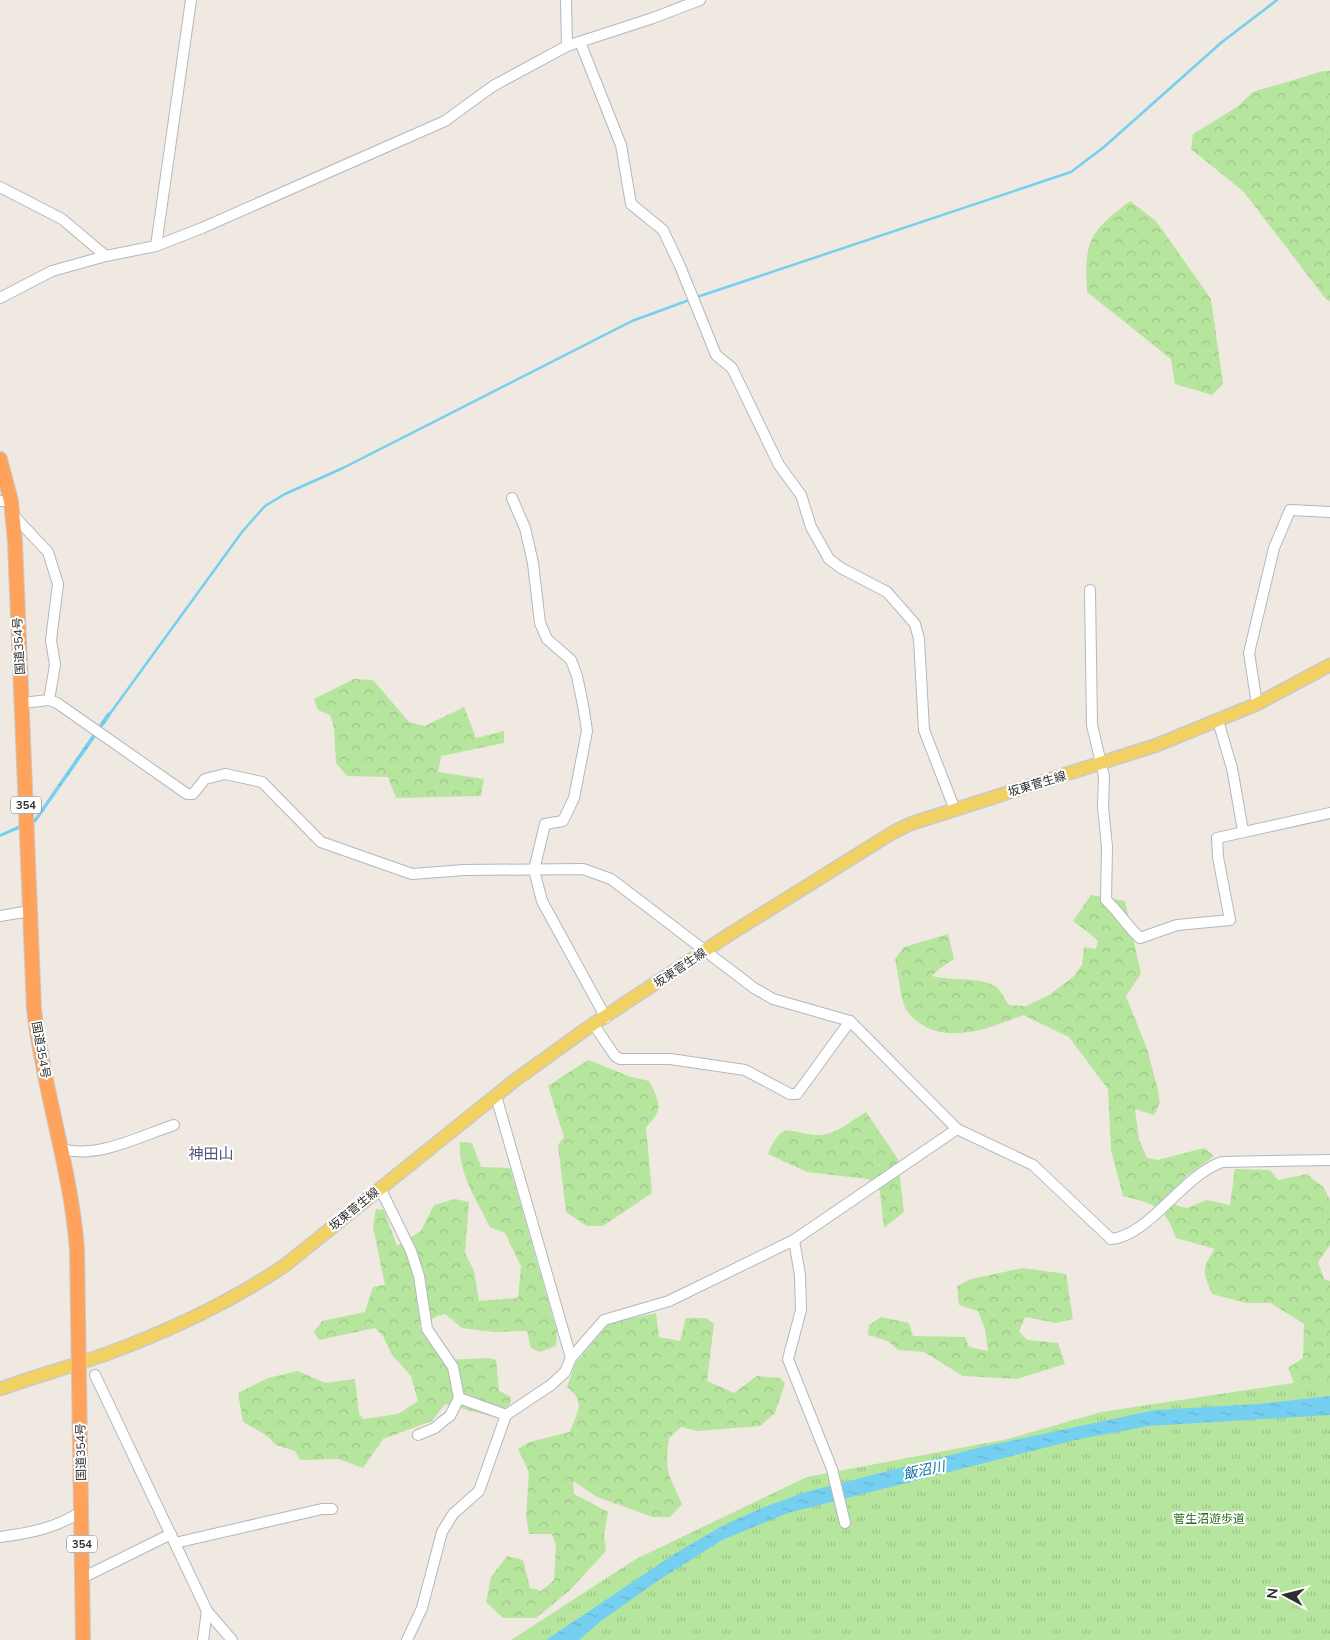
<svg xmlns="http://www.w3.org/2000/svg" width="1330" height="1640" font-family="Mulish,'Noto Sans JP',sans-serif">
<defs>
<pattern id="forest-crowns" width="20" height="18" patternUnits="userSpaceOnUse" patternTransform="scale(1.25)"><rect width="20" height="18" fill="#b6e59e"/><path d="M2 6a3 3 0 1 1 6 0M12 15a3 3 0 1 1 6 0" fill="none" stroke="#9dc588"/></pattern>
<pattern id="park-tufts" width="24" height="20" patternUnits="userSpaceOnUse" patternTransform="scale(1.25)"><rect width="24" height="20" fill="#b6e59e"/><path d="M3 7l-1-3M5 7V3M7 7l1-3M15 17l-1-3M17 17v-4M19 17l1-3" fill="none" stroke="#9dc588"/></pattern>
<pattern id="water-ripples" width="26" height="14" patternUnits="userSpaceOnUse" patternTransform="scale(1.25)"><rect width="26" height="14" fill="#75cff0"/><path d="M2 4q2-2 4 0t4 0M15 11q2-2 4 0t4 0" fill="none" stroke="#66b2ce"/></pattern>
</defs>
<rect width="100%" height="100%" fill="#efe9e1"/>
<g fill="url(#forest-crowns)">
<polygon points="1323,71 1330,71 1330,301 1325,298 1244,192 1191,149 1193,134 1237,107 1253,92"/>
<path d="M 1130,201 L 1156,221 L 1211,299 L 1223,384 L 1212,395 L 1175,384 L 1171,359 L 1087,292 C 1084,239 1090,232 1130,201 Z"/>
<polygon points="354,679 373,680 409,722 425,726 464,707 476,738 504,731 504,743 441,756 438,772 484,779 481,796 396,798 388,777 347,776 336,763 334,728 330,715 318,710 314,699"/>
<path d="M 1091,895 L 1125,901 L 1141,974 L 1126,996 L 1147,1049 L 1157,1086 L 1160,1103 L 1154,1115 L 1135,1109 L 1139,1140 L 1147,1158 L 1158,1160 L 1204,1148 L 1214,1156 L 1184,1178 L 1175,1205 L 1187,1208 L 1206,1200 L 1230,1205 L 1235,1169 L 1270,1170 L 1278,1180 L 1307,1174 L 1324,1188 L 1330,1200 L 1330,1245 L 1318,1262 L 1324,1279 L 1330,1281 L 1330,1389 L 1294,1383 L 1288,1368 L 1303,1358 L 1304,1324 L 1271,1303 L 1246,1303 L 1212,1294 C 1203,1272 1201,1269 1215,1249 L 1176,1238 C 1165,1206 1154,1204 1123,1196 L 1111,1150 L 1108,1089 L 1069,1037 L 1023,1015 C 987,1030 936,1049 907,1011 C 901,1003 898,971 895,959 L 904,947 L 948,934 L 954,959 L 939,969 L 932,976 C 950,981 980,977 995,986 C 1000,990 1005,999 1009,1005 L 1026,1006 L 1049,995 L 1073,977 L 1082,965 L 1084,947 L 1096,949 L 1098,940 L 1073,921 Z"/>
<path d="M 588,1060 L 631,1077 L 649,1081 C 659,1101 665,1109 646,1127 L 652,1193 L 603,1226 L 587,1226 L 566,1212 L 558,1145 L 564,1137 L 548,1086 Z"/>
<path d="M 866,1112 L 898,1159 L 904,1212 L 884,1228 L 880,1191 L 868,1179 L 807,1172 L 768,1154 C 784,1116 791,1136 821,1135 C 837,1134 852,1120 866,1112 Z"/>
<path d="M 460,1142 L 472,1143 L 481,1167 L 510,1168 L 557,1332 L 556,1346 L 540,1352 L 531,1348 L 527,1331 L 494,1332 L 462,1328 L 445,1314 L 437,1316 L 419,1326 L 444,1360 L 490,1358 L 496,1360 L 499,1391 L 511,1397 L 510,1404 L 494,1417 L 445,1404 L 432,1421 L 383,1439 L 363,1468 L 339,1459 L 300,1460 L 295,1451 L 276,1445 L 266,1435 L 243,1422 L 238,1393 L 268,1378 L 298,1371 L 325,1383 L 355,1379 L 359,1414 L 363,1419 L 398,1414 L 418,1401 L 411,1376 L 392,1355 L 383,1336 L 375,1328 L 319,1340 L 314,1332 L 322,1321 L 365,1312 L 373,1287 L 385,1285 L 373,1227 L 376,1209 L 384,1210 L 397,1246 L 421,1231 L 434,1205 L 455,1199 L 469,1202 L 465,1253 L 474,1271 L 479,1301 L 518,1298 L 521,1266 L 505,1233 L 490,1227 C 476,1198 458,1174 460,1142 Z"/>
<polygon points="1023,1268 1066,1274 1073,1319 1056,1323 1025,1317 1019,1331 1027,1340 1058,1343 1065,1364 1017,1379 963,1376 924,1352 898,1350 888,1341 868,1335 869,1325 881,1317 909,1323 913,1336 965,1337 969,1347 988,1351 985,1329 978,1311 959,1305 957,1286 971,1279"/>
<path d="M 656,1313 L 659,1337 L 680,1341 L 686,1318 L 706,1318 L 714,1324 L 707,1381 L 734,1393 L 757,1376 L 780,1378 L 785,1383 L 775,1413 L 760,1426 L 698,1431 L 681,1427 L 669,1438 C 664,1473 669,1474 682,1504 L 670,1517 L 653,1517 L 597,1497 L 573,1481 L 574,1494 L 608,1512 L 604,1535 L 606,1551 L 569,1591 L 536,1618 L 503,1618 L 486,1602 L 491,1577 L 507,1556 L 523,1560 L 530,1588 L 541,1591 L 554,1580 L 556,1545 L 552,1534 L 529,1534 L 526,1517 L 529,1472 L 518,1449 L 529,1442 L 570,1432 C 577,1411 587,1403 567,1387 L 575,1364 L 609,1323 Z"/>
</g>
<polygon fill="url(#park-tufts)" points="1294,1383 1330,1389 1330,1640 511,1640 636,1559 807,1477 1008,1439 1101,1412"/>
<g fill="url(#water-ripples)">
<polygon points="108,712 111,715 36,822 0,837 0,834 35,818"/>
<polygon points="1330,1396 1330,1415 1149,1426 1075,1440 788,1513 722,1540 659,1580 601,1621 579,1640 546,1640 676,1553 724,1525 767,1506 806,1492 982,1447 1155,1410 1258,1404"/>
</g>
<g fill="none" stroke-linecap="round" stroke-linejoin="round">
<g stroke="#75cff0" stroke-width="2.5">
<polyline points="697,297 1071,172 1104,147 1222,42 1277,0"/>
<polyline points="109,715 242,532 265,506 285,494 343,468 632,321 692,299"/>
</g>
<defs>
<g id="minor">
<polyline points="566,0 567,46"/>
<polyline points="580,42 621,145 631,204 663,230 680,266 716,355 732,368 779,465 801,495 811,527 829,559 841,568 887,592 915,624 919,639 924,730 955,810"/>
<polyline points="0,187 62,219 106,256"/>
<polyline points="156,246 191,0"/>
<polyline points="0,298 52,271 106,256 156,246 202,228 445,121 493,86 567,46 653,18 700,0"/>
<polyline points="512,498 525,528 533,563 540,623 547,639 571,660 577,676 583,705 587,731 574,798 563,821 545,824 534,870 542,901 606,1018"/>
<polyline points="0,501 11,501"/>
<polyline points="13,515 48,552 58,584 51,640 55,665 49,700"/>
<path d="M 1090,590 L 1092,725 L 1104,776 L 1103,807 L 1107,847 L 1106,900 C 1119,912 1127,926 1140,938 L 1177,925 L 1230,920 L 1218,857 L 1217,838 L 1330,813"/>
<path d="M 22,703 L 49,700 L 57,703 L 187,794 L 193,794 L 205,779 L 225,774 L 262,782 L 321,842 L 412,874 L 464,870 L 583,869 L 611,879 L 754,988 L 773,999 L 850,1021 L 957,1129 L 1033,1165 L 1111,1239 C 1149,1236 1182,1176 1222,1162 L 1330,1160"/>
<polyline points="1257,704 1249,653 1274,548 1290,510 1330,512"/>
<polyline points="1218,721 1232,768 1243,831"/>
<polyline points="0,916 30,911"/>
<polyline points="594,1025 615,1056 620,1059 670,1059 745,1070 790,1094 797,1094 850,1021"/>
<polyline points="496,1096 571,1358"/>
<path d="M 62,1149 C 98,1159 140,1136 174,1125"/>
<polyline points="380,1188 411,1251 419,1276 427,1329 453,1367 459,1398 450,1416 443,1421 435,1428 418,1435"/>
<polyline points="794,1240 800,1275 801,1310 788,1359 832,1469 845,1523"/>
<polyline points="95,1375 207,1611 232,1640"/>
<polyline points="459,1398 506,1415"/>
<path d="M 0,1537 C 30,1533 57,1528 82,1511"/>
<polyline points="175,1543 322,1509 332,1509"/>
<polyline points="82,1578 171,1534"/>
<polyline points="203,1640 207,1611"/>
<polyline points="407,1640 422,1608 442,1532 453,1514 479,1491 506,1415 551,1385 565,1372 571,1358 604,1320 669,1301 794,1240 957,1129"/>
</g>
<path id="major" d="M 0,1389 C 36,1376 73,1366 109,1353 C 171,1330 229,1303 284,1266 L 514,1081 L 586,1029 L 730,934 L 892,833 L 910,824 L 1157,745 L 1257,704 L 1330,665"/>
<path id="highway" d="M 0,459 L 11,501 L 15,542 L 34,1009 C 43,1090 71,1168 77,1250 L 83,1640"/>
</defs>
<use href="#minor" stroke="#b4b7c1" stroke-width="12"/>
<use href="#major" stroke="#c9c9c9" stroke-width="15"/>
<use href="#highway" stroke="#c9c9c9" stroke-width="16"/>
<use href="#minor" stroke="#fff" stroke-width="10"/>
<use href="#major" stroke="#f2d163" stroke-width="12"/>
<use href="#highway" stroke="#ffa35c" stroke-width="14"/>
</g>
<g text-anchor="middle" stroke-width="4" stroke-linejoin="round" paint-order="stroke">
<g fill="#fff" stroke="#6d6d6d" stroke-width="1">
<rect x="11" y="796.5" width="30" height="17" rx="4"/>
<rect x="67" y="1535.5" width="30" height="17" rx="4"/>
</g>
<g font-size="11" font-weight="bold" fill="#2e2e2e">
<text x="26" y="809">354</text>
<text x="82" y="1548">354</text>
</g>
<g font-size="12" fill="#2e2e2e" stroke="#fff">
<text transform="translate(19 646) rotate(-93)" y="4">国道354号</text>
<text transform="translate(1037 784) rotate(-17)" y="4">坂東菅生線</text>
<text transform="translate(680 968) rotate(-34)" y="4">坂東菅生線</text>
<text transform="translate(41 1050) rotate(80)" y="4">国道354号</text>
<text transform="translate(354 1209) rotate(-39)" y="4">坂東菅生線</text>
<text transform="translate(81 1452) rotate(-91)" y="4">国道354号</text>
</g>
<g font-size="12" fill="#2c6e1b" stroke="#fff">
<text x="1209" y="1523">菅生沼遊歩道</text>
</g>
<g font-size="14" font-style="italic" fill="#0d6fa3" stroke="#fff">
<text transform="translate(924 1470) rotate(-12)" y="5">飯沼川</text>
</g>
<g font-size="15" fill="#4d5680" stroke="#fff">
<text x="211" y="1159">神田山</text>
</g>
</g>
<g transform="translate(1285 1595) rotate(277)" stroke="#ffffff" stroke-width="4" paint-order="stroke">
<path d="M0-4L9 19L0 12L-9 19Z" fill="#2e2e2e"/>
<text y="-8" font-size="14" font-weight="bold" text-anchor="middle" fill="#2e2e2e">N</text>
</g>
</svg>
